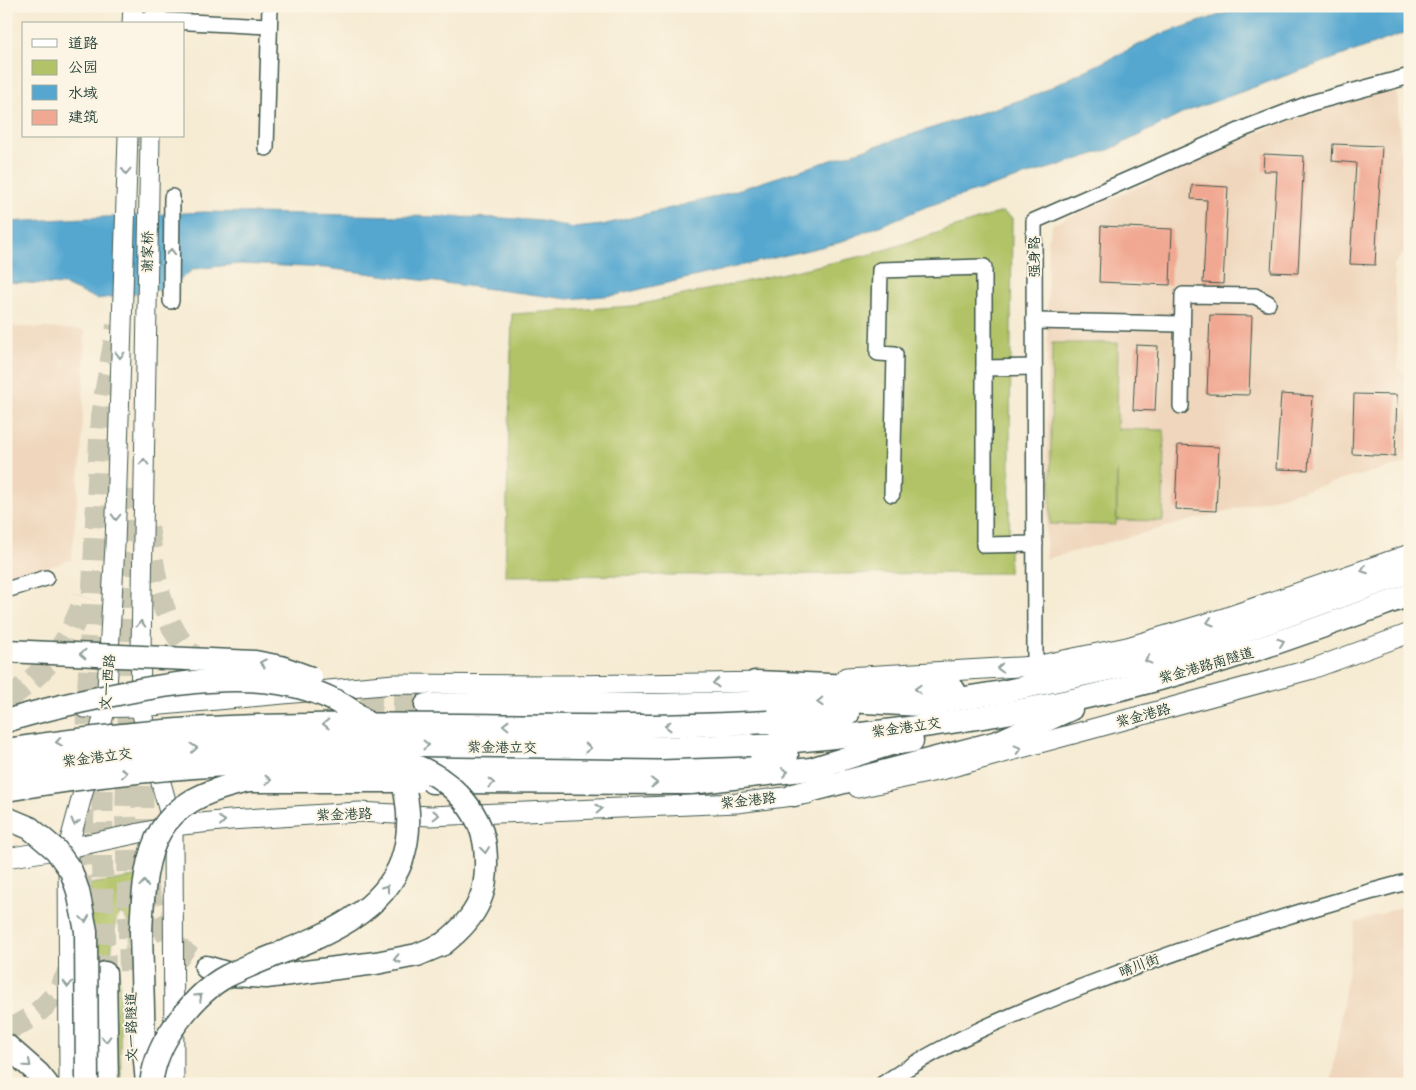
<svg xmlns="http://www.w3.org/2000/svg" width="1416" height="1090" font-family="Mali,'LXGW WenKai TC',sans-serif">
<rect width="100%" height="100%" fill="#fcf5e5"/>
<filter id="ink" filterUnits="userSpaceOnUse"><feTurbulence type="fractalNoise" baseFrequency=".02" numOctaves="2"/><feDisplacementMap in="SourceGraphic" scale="10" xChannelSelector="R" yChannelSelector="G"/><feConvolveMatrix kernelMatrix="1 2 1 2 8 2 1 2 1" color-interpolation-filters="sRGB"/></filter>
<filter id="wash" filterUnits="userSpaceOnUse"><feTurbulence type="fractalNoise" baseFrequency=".0096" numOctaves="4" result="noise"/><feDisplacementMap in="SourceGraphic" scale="20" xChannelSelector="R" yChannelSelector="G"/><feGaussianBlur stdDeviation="1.12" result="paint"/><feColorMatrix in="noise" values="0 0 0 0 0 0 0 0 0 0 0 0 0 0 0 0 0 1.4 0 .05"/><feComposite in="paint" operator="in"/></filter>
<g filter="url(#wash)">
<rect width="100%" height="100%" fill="#f6ebd3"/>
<g fill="#efd6bc">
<polygon points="1397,88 1406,251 1394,265 1398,368 1410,376 1410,462 1046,559 1048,240 1053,224 1156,179 1227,144 1324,108"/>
<polygon points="6,326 85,330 82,444 72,559 6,582"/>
<polygon points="1410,904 1410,1084 1331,1084 1355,923"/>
</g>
<g fill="#b1c366" stroke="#68804d">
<polygon points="1002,212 1012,218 1009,573 505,576 512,314 633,306 872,254"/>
<polygon points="1052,343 1118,343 1117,429 1164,430 1163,521 1117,520 1117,470 1116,525 1050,524"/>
<path d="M 140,876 L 131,956 L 130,928 L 124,914 L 118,914 C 111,932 115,950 106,967 L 93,1084 L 90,884 Z"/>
<polygon points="115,971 119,971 121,1084 116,1084"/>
</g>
<polygon fill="#55a7d0" stroke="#3a7282" points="1247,6 1410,6 1410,31 1188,111 1111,149 928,206 838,243 616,295 568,299 326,268 240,264 194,269 166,289 97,299 65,285 6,282 6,222 205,212 503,218 541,221 574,228 602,225 715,197 1033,96 1159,35"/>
<g id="blocks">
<g fill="#f1a892">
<polygon points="1333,144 1382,146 1375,265 1350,264 1356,163 1332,161"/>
<polygon points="1264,154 1304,156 1298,273 1271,272 1277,171 1263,171"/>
<polygon points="1192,185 1228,187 1223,284 1203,283 1207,200 1191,199"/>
<polygon points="1101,226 1172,229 1170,285 1099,282"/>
<polygon points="1210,315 1252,316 1249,395 1207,394"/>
<polygon points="1136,345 1158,346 1155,411 1133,410"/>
<polygon points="1281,394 1313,396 1308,470 1276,469"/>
<polygon points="1354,394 1397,395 1395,456 1352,454"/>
<polygon points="1178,445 1219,447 1216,511 1175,509"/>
</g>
</g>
</g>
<g filter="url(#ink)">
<use href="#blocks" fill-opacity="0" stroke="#3f574c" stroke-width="1"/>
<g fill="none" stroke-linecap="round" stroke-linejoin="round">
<g stroke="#cbc8b3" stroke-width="22" stroke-dasharray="22 11" stroke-linecap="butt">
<path d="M 148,527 C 156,580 160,634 207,667"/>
<path d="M 6,700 C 48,670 68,645 85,597"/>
<polyline points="327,702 426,705"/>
<path d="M 144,753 C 143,807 134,894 170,939 C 180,951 193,959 206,967"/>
<polyline points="103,757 102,861 105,973"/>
<polyline points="85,758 101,417 117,326"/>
<polyline points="80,898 84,797"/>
<polyline points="130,971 126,813 135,490"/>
<path d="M 9,1029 C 39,1016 63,994 71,962"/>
</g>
<defs>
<g id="minor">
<polyline points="132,19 269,26"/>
<polyline points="266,148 270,6"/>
<polyline points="171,301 172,197"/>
<polyline points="1034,321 1181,324"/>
<polyline points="984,368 1034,367"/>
<polyline points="1181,406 1183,295 1255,296 1268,303"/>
<polyline points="892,494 895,354 878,353 880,270 984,267 984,545 1035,544"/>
<polyline points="6,590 46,578"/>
<polyline points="1035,666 1034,221 1248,127 1311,103 1410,76"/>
<path d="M 883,1084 C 942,1043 1012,1015 1079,988 C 1188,946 1297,911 1410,881"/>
</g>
<g id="major">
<polyline points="132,24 133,6"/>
<polyline points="156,24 157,6"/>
<polyline points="150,136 140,707 173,826 174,1084"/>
<polyline points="846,677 1035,666 1127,647 1227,617 1410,554"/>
<polyline points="84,708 140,707 394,684 566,685 768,682"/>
<polyline points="858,788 941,770 1312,669 1410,633"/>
<polyline points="6,858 68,848 173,826 230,820 359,812 430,816 737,803 808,794"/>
<polyline points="69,1084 68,848 106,707 115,545 128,136"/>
</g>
<g id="highway">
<polyline points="755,682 954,690"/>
<polyline points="426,705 648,705 846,701 921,705 1002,692 1142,662 1218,640 1410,572"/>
<polyline points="769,722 848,714"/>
<path d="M 750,745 C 870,735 991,720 1108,692 C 1212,668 1310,631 1410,595"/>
<path d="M 408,764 C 534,766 661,771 787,756"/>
<polyline points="432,782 691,783 811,769 891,744 912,741"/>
<polyline points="794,795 998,742 1071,709"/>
<polyline points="141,932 144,1049 147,1084"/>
<polyline points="206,967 233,975 266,977 376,963 417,955 443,944"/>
<polyline points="105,973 107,1084"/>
<polyline points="6,1045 39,1074 47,1084"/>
</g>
</defs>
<use href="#minor" stroke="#3f574c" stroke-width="18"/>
<use href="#major" stroke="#3f574c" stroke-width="21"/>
<use href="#highway" stroke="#3f574c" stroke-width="25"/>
<use href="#minor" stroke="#fff" stroke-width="15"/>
<use href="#major" stroke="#fff" stroke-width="19"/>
<use href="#highway" stroke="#fff" stroke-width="22"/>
<defs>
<g id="highway-bridge">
<polyline points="6,651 255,662 281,667 311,678"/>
<path d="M 6,721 C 41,710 77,702 113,695 C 204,676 339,657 393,758 C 409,788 413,827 402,860 C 377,929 286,946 227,976 C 208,986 192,1003 179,1020 C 164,1039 154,1060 151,1084"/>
<path d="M 6,750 C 90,737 174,728 258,726 C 429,720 599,732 769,722"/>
<polyline points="6,770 133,753 204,747 345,744 660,748 750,745"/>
<path d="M 6,790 C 112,772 211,763 318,762 C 345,762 383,757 409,764 C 445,774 480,808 485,846 C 490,891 479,916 443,944"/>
<polyline points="6,818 30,828 56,850 71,871 78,891 86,931 87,1084"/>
<path d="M 141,932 C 145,844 153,801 249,781 L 416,781"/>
</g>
</defs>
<use href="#highway-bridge" stroke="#3f574c" stroke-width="25" stroke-linecap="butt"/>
<use href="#highway-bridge" stroke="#fff" stroke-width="22"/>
</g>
<defs><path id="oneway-chevron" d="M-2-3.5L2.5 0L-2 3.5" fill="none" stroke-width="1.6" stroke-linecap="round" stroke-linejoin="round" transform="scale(1.25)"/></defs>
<g stroke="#8f9e9a">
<use href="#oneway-chevron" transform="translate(126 171) rotate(92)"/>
<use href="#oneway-chevron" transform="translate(171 252) rotate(-89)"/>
<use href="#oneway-chevron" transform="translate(120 355) rotate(91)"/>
<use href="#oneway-chevron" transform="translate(144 462) rotate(-89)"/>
<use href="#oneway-chevron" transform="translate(116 517) rotate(91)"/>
<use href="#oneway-chevron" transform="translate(1364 570) rotate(160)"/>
<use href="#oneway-chevron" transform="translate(1210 622) rotate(163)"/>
<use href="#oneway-chevron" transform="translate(141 624) rotate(-89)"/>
<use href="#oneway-chevron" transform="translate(1281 642) rotate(-19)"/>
<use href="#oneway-chevron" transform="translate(83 654) rotate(-178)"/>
<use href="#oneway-chevron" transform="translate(1148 660) rotate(165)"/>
<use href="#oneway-chevron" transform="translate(263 663) rotate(-170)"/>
<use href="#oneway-chevron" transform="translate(1000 668) rotate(177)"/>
<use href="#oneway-chevron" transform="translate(716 683) rotate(179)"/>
<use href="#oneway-chevron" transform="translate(918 689) rotate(-178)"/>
<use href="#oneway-chevron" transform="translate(820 702) rotate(178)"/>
<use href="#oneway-chevron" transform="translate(326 724) rotate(179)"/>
<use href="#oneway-chevron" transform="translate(506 725) rotate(-179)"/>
<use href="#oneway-chevron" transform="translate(668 726) rotate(179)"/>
<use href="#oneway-chevron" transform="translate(59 742) rotate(171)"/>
<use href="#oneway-chevron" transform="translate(426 745) rotate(1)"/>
<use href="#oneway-chevron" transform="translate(194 748) rotate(-5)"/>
<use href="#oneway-chevron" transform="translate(588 748) rotate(1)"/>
<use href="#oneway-chevron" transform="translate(1018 749) rotate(-15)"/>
<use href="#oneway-chevron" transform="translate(785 772) rotate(-8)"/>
<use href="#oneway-chevron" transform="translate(124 773) rotate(-7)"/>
<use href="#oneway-chevron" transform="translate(268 780)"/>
<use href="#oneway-chevron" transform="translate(491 783) rotate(1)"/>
<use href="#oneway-chevron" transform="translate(654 783)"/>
<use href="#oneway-chevron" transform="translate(599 809) rotate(-3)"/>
<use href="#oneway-chevron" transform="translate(436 815) rotate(-1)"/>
<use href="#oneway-chevron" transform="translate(222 821) rotate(-6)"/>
<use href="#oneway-chevron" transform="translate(75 822) rotate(105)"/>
<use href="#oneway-chevron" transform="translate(485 850) rotate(83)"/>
<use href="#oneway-chevron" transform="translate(144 884) rotate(-85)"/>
<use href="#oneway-chevron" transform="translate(386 888) rotate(-55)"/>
<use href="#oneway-chevron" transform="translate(85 919) rotate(82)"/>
<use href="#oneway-chevron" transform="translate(397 959) rotate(168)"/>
<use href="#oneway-chevron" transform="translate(68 984) rotate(90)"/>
<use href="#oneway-chevron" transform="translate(199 997) rotate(-44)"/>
<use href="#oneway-chevron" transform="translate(106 1039) rotate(89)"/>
<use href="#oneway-chevron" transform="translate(28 1064) rotate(40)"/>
</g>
</g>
<g text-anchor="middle" stroke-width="4" stroke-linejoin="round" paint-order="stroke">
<g font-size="14" fill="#1f3d34" stroke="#fcf5e5">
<text transform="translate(147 252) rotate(-89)" y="5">谢家桥</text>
<text transform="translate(1034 257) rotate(-90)" y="5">强身路</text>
<text transform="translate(1206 665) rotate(-16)" y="5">紫金港路南隧道</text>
<text transform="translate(107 682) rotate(-85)" y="5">文一西路</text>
<text transform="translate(1143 715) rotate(-15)" y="5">紫金港路</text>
<text transform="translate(906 727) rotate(-8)" y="5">紫金港立交</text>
<text transform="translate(502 747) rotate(1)" y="5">紫金港立交</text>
<text transform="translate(97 757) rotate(-7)" y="5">紫金港立交</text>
<text transform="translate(748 800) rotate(-6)" y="5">紫金港路</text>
<text transform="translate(344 814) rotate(-2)" y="5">紫金港路</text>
<text transform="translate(1139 965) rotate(-21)" y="5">晴川街</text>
<text transform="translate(131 1027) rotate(-91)" y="5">文一路隧道</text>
</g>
</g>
<rect width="1416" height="1090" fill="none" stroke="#fcf5e5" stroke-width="25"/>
<rect x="22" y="22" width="162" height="115" fill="#fcf5e5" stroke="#a4ab9e"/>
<rect x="32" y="39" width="25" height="8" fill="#ffffff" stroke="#a4ab9e"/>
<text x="68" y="48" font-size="15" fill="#1f3d34">道路</text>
<rect x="32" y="60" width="25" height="15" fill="#b1c366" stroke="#a4ab9e"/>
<text x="68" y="72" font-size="15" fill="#1f3d34">公园</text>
<rect x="32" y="85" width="25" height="15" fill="#55a7d0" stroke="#a4ab9e"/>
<text x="68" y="98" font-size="15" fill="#1f3d34">水域</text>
<rect x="32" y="110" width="25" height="15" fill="#f1a892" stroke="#a4ab9e"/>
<text x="68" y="122" font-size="15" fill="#1f3d34">建筑</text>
</svg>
